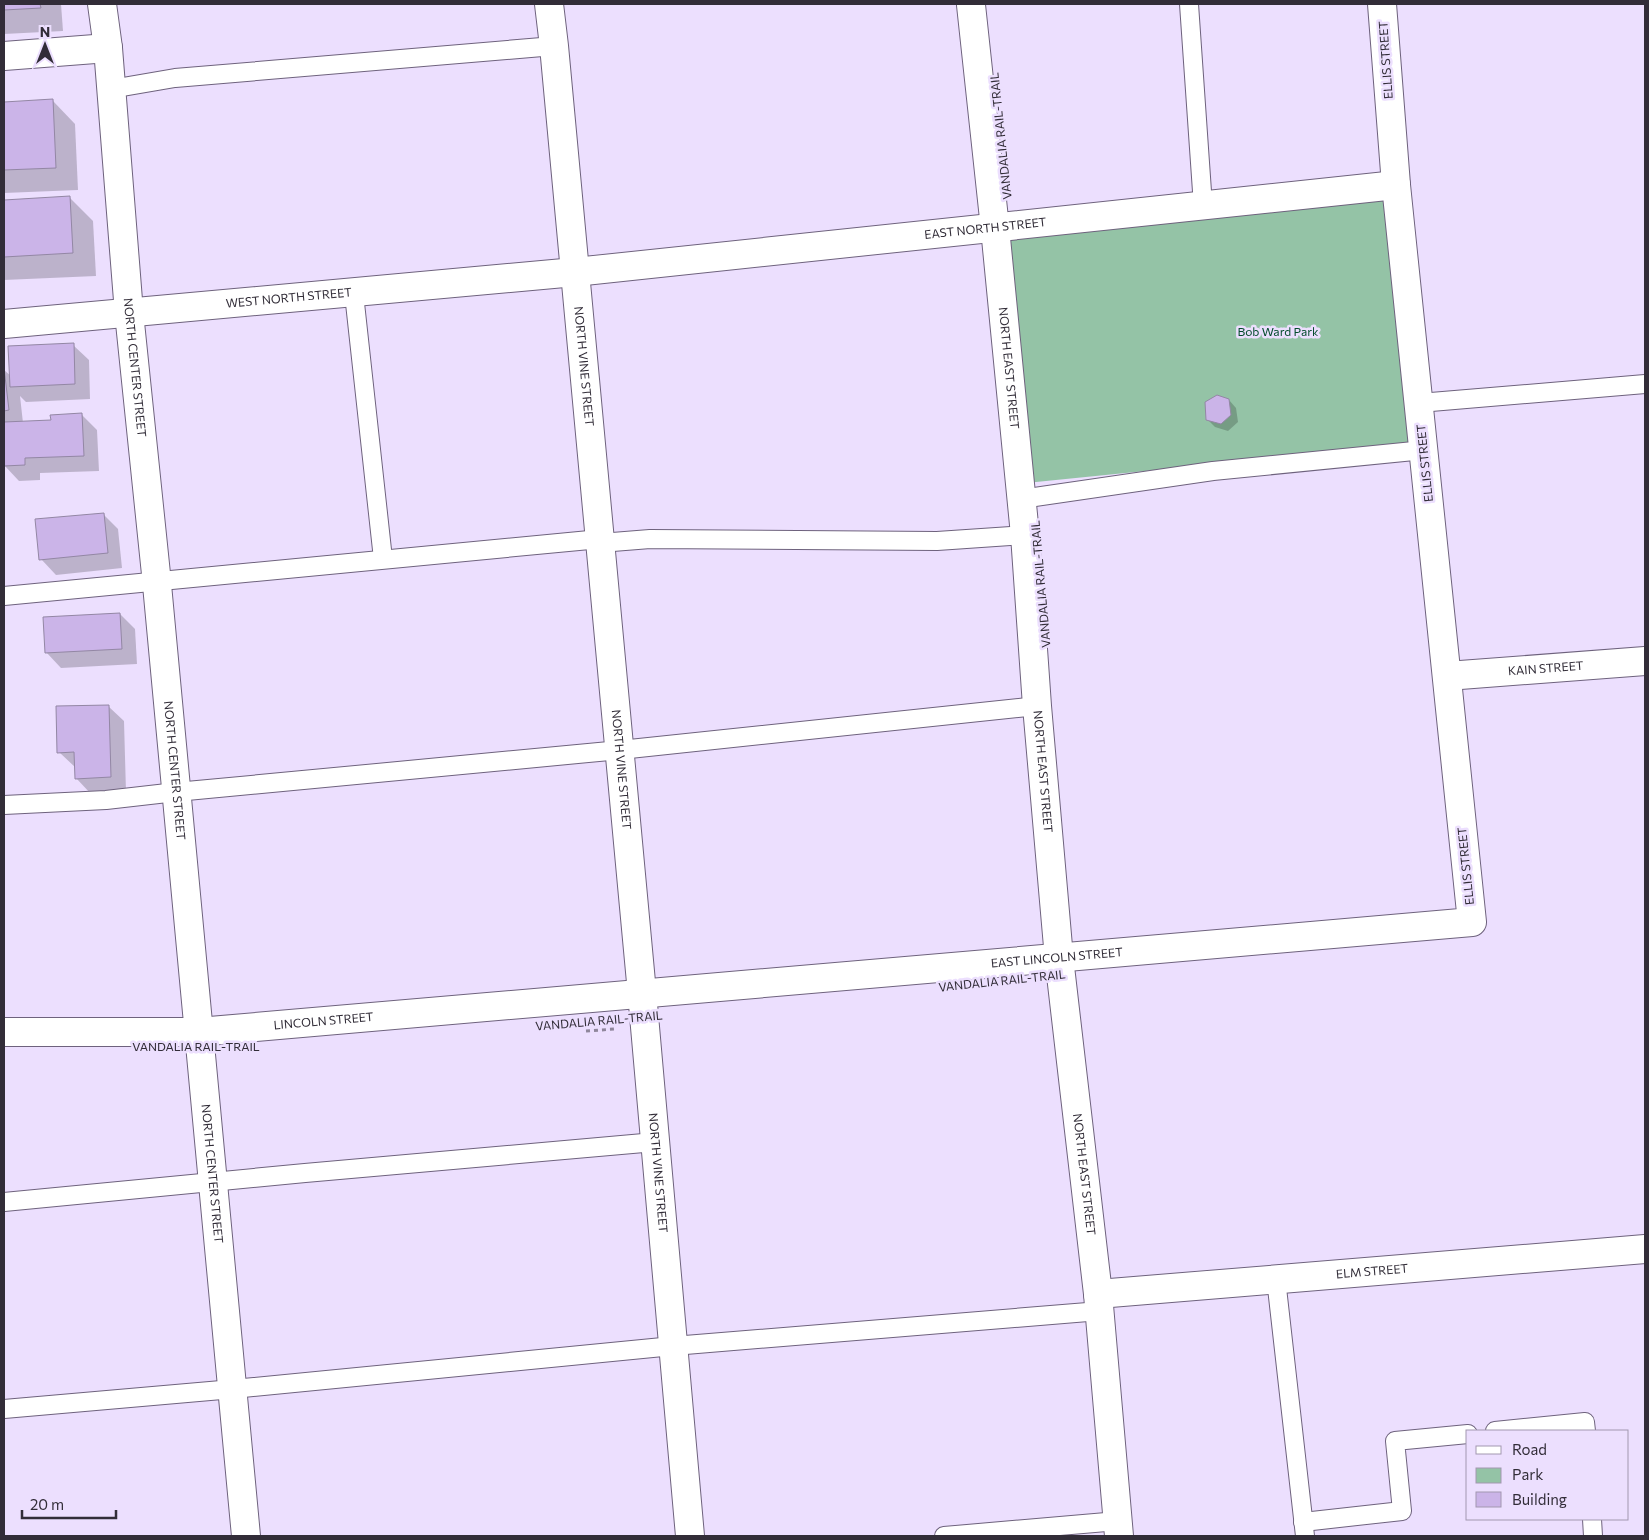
<svg xmlns="http://www.w3.org/2000/svg" width="1649" height="1540" font-family="Commissioner,sans-serif">
<rect width="100%" height="100%" fill="#ecdffe"/>
<polygon fill="#94c3a6" points="1397,193 1424,443 1026,483 1007,238"/>
<g fill="#0003">
<polygon points="4,4 61,4 63,31 4,34"/>
<polygon points="53,101 75,124 78,190 4,193 4,103"/>
<polygon points="70,198 93,221 96,276 4,280 4,201"/>
<polygon points="73,345 89,360 90,399 26,402 20,396 23,423 52,421 82,415 97,430 99,471 40,473 40,480 19,481 4,465 4,370 11,376"/>
<polygon points="1229,400 1236,408 1238,422 1228,431 1215,427 1207,419"/>
<polygon points="103,514 118,529 122,568 56,575 41,559"/>
<polygon points="120,614 135,629 137,664 61,668 46,652"/>
<polygon points="108,706 124,721 126,792 91,794 76,778 76,768 59,752"/>
</g>
<g fill="#cbb4e8" stroke="#9387a4">
<polygon points="4,4 40,4 41,8 4,10"/>
<polygon points="53,99 56,168 4,170 4,102"/>
<polygon points="70,196 73,253 4,257 4,200"/>
<polygon points="74,343 75,384 10,387 8,346"/>
<polygon points="4,368 9,410 4,411"/>
<polygon points="1217,395 1229,399 1231,415 1221,424 1206,420 1205,402"/>
<polygon points="82,413 84,456 25,458 25,465 4,466 4,422 51,420 50,415"/>
<polygon points="104,513 108,553 39,560 35,519"/>
<polygon points="120,613 122,649 45,653 43,617"/>
<polygon points="109,705 111,777 75,779 74,752 57,753 56,706"/>
</g>
<g fill="none" stroke-linecap="round" stroke-linejoin="round">
<defs>
<g id="lane">
<polyline points="1189,4 1203,206"/>
<polyline points="111,89 175,78 554,46"/>
<polyline points="354,294 383,559"/>
<polyline points="1419,403 1645,384"/>
<polyline points="1021,499 1213,471 1424,450"/>
<polyline points="600,543 650,539 937,541 1025,535"/>
<polyline points="4,596 600,539"/>
<polyline points="4,805 106,800 176,792 620,750 1037,706"/>
<polyline points="4,1202 305,1173 655,1142"/>
<polyline points="1276,1279 1305,1536"/>
<polyline points="4,1409 233,1389 673,1346 1100,1311"/>
<polyline points="1495,1431 1585,1422 1586,1431"/>
<polyline points="1592,1519 1593,1536"/>
<polyline points="1303,1522 1402,1511 1395,1441 1468,1434"/>
<polyline points="944,1536 1118,1521"/>
</g>
<g id="street">
<path id="s1" d="M 549,4 L 554,46 L 642,993 L 690,1536"/>
<path id="s2" d="M 971,5 L 995,228 L 1025,535 L 1037,706 L 1059,958 L 1098,1294 L 1119,1536"/>
<polyline points="4,56 108,48"/>
<path id="s3" d="M 4,324 L 575,272 L 1396,185"/>
<path id="s4" d="M 1447,676 L 1645,661"/>
<path id="s5" d="M 4,1032 L 198,1032 L 1472,922 L 1396,185 L 1382,4"/>
<path id="s6" d="M 1098,1294 L 1645,1249"/>
</g>
<g id="secondary">
<path id="s7" d="M 102,4 L 108,48 L 129,313 L 156,574 L 246,1536"/>
</g>
</defs>
<use href="#lane" stroke="#6e627d" stroke-width="20"/>
<use href="#street" stroke="#6e627d" stroke-width="30"/>
<use href="#secondary" stroke="#6e627d" stroke-width="30"/>
<polyline stroke="#8f869b" stroke-width="3" stroke-dasharray="4 4" stroke-linecap="butt" points="586,1031 615,1029"/>
<use href="#lane" stroke="#fff" stroke-width="18"/>
<use href="#street" stroke="#fff" stroke-width="28"/>
<use href="#secondary" stroke="#fff" stroke-width="28"/>
</g>
<g text-anchor="middle" stroke-width="5" stroke-linejoin="round" paint-order="stroke">
<g font-size="12" fill="#322d38" stroke="#ecdffe">
<text transform="translate(1386 60) rotate(-94)" y="4">ELLIS STREET</text>
<text transform="translate(1001 136) rotate(-96)" y="4">VANDALIA RAIL-TRAIL</text>
<text dy="4" stroke="none"><textPath href="#s3" startOffset="986">EAST NORTH STREET</textPath></text>
<text dy="4" stroke="none"><textPath href="#s3" startOffset="286">WEST NORTH STREET</textPath></text>
<text dy="4" stroke="none"><textPath href="#s7" startOffset="365">NORTH CENTER STREET</textPath></text>
<text dy="4" stroke="none"><textPath href="#s1" startOffset="364">NORTH VINE STREET</textPath></text>
<text dy="4" stroke="none"><textPath href="#s2" startOffset="365">NORTH EAST STREET</textPath></text>
<text transform="translate(1425 463) rotate(-96)" y="4">ELLIS STREET</text>
<text transform="translate(1041 584) rotate(-95)" y="4">VANDALIA RAIL-TRAIL</text>
<text dy="4" stroke="none"><textPath href="#s4" startOffset="99">KAIN STREET</textPath></text>
<text dy="4" stroke="none"><textPath href="#s7" startOffset="770">NORTH CENTER STREET</textPath></text>
<text dy="4" stroke="none"><textPath href="#s1" startOffset="769">NORTH VINE STREET</textPath></text>
<text dy="4" stroke="none"><textPath href="#s2" startOffset="770">NORTH EAST STREET</textPath></text>
<text transform="translate(1466 866) rotate(-96)" y="4">ELLIS STREET</text>
<text dy="4" stroke="none"><textPath href="#s5" startOffset="1056">EAST LINCOLN STREET</textPath></text>
<text transform="translate(1002 981) rotate(-6)" y="4">VANDALIA RAIL-TRAIL</text>
<text dy="4" stroke="none"><textPath href="#s5" startOffset="320">LINCOLN STREET</textPath></text>
<text transform="translate(599 1021) rotate(-5)" y="4">VANDALIA RAIL-TRAIL</text>
<text x="196" y="1051">VANDALIA RAIL-TRAIL</text>
<text dy="4" stroke="none"><textPath href="#s7" startOffset="1175">NORTH CENTER STREET</textPath></text>
<text dy="4" stroke="none"><textPath href="#s1" startOffset="1174">NORTH VINE STREET</textPath></text>
<text dy="4" stroke="none"><textPath href="#s2" startOffset="1175">NORTH EAST STREET</textPath></text>
<text dy="4" stroke="none"><textPath href="#s6" startOffset="275">ELM STREET</textPath></text>
</g>
<g font-size="12" fill="#024b2b" stroke="#ecdffe">
<text x="1278" y="336">Bob Ward Park</text>
</g>
</g>
<rect width="1649" height="1540" fill="none" stroke="#322d38" stroke-width="10"/>
<rect x="1466" y="1430" width="162" height="90" fill="#ecdffe" stroke="#a298af"/>
<rect x="1476" y="1446" width="25" height="8" fill="#ffffff" stroke="#a298af"/>
<text x="1512" y="1455" font-size="15" fill="#322d38">Road</text>
<rect x="1476" y="1468" width="25" height="15" fill="#94c3a6" stroke="#a298af"/>
<text x="1512" y="1480" font-size="15" fill="#322d38">Park</text>
<rect x="1476" y="1492" width="25" height="15" fill="#cbb4e8" stroke="#a298af"/>
<text x="1512" y="1505" font-size="15" fill="#322d38">Building</text>
<g transform="translate(45 45)" stroke="#ecdffe" stroke-width="4" paint-order="stroke">
<path d="M0-4L9 19L0 12L-9 19Z" fill="#322d38"/>
<text y="-8" font-size="14" font-weight="bold" text-anchor="middle" fill="#322d38">N</text>
</g>
<path d="M22 1510v8h94v-8" fill="none" stroke="#322d38" stroke-width="2.5"/>
<text x="30" y="1510" font-size="15" fill="#322d38" stroke="#ecdffe" stroke-width="4" paint-order="stroke">20 m</text>
</svg>
